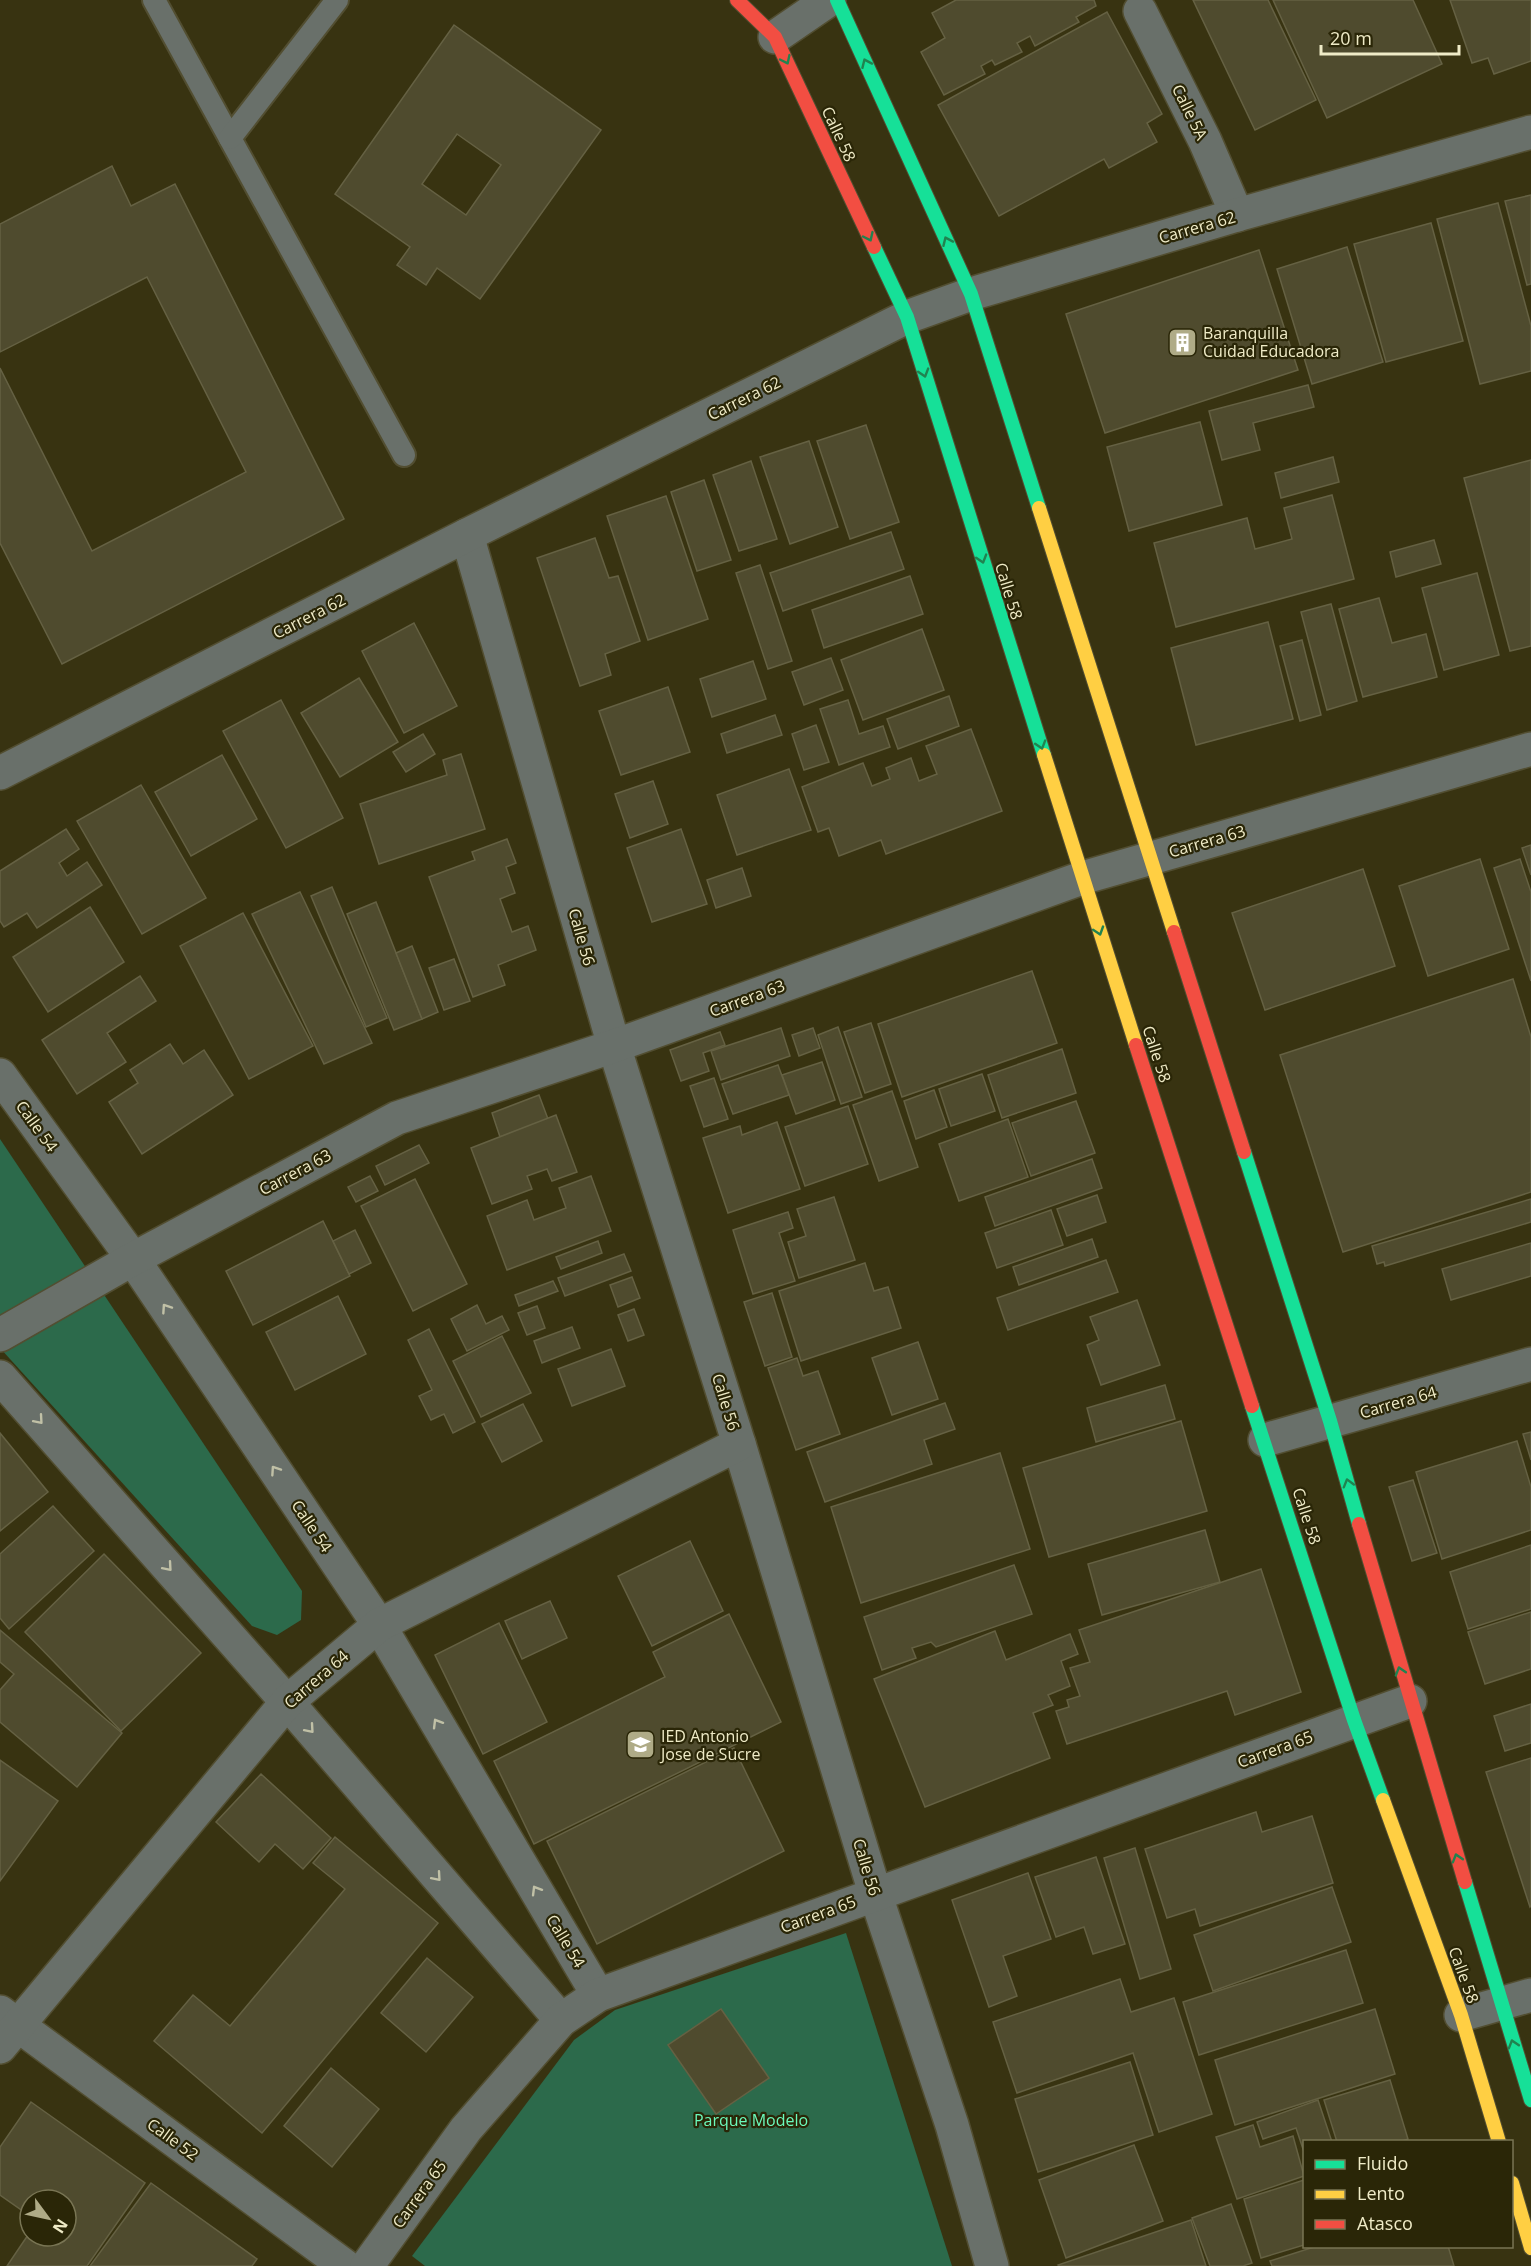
<svg xmlns="http://www.w3.org/2000/svg" width="1531" height="2266" font-family="'Open Sans',sans-serif">
<rect width="100%" height="100%" fill="#383311"/>
<g fill="#2c6a4b">
<polygon points="0,1139 302,1591 301,1620 277,1635 252,1626 0,1348"/>
<polygon points="846,1933 952,2266 425,2266 412,2256 574,2040 615,2010"/>
</g>
<g fill="#4f4b2e" stroke="#656143" stroke-width="1.5" fill-rule="evenodd">
<polygon points="956,0 1094,0 1096,6 1076,17 1079,22 1035,46 1030,36 1017,43 1022,52 995,65 992,60 981,66 985,74 944,95 921,52 945,38 932,13"/>
<polygon points="1193,0 1268,0 1316,100 1255,130"/>
<polygon points="1273,0 1413,0 1442,64 1327,118"/>
<polygon points="1450,0 1531,0 1531,61 1494,74 1488,58 1472,63"/>
<polygon points="1107,12 1162,114 1147,123 1157,142 1109,168 1104,159 999,216 938,105"/>
<path d="M 454,25 L 601,130 L 480,299 L 437,268 L 426,285 L 397,265 L 410,247 L 335,194 ZM 457,134 L 501,165 L 466,215 L 422,184 Z"/>
<polygon points="112,166 131,206 175,184 344,519 62,664 0,543 0,368 92,551 246,472 147,277 0,352 0,224"/>
<polygon points="1531,195 1531,284 1527,285 1505,201"/>
<polygon points="1498,203 1531,326 1531,371 1480,384 1437,219"/>
<polygon points="1431,223 1463,341 1386,362 1354,244"/>
<polygon points="1347,247 1383,362 1312,384 1277,269"/>
<polygon points="1259,250 1298,370 1105,433 1066,314"/>
<polygon points="1308,385 1314,407 1253,423 1260,450 1222,460 1209,411"/>
<polygon points="1200,422 1222,505 1129,531 1107,447"/>
<polygon points="866,425 899,522 850,539 817,441"/>
<polygon points="809,441 838,527 790,544 760,457"/>
<polygon points="1333,457 1339,482 1281,498 1275,473"/>
<polygon points="1531,460 1531,646 1510,651 1464,478"/>
<polygon points="751,461 777,539 739,551 713,475"/>
<polygon points="704,480 731,560 697,571 671,492"/>
<polygon points="1332,495 1354,579 1176,627 1154,543 1247,518 1255,549 1292,539 1284,508"/>
<polygon points="666,496 708,619 648,640 607,516"/>
<polygon points="891,532 904,569 783,611 770,573"/>
<polygon points="595,538 609,578 618,576 640,641 605,654 611,675 580,686 537,558"/>
<polygon points="1434,540 1441,564 1396,577 1390,552"/>
<polygon points="760,565 792,661 768,669 736,573"/>
<polygon points="1477,573 1499,655 1444,670 1422,588"/>
<polygon points="910,576 923,614 824,648 812,610"/>
<polygon points="1379,598 1392,643 1426,634 1437,677 1363,697 1339,609"/>
<polygon points="1331,604 1357,701 1327,710 1301,612"/>
<polygon points="1268,622 1293,719 1196,745 1171,648"/>
<polygon points="414,623 457,706 404,733 362,651"/>
<polygon points="922,629 944,690 863,720 841,660"/>
<polygon points="1302,640 1321,715 1300,721 1280,646"/>
<polygon points="831,658 843,690 804,705 792,672"/>
<polygon points="753,661 766,699 712,717 700,679"/>
<polygon points="359,678 398,742 340,777 301,713"/>
<polygon points="668,687 690,752 621,775 599,711"/>
<polygon points="949,696 959,726 898,749 887,719"/>
<polygon points="281,700 343,818 286,848 223,731"/>
<polygon points="848,700 859,734 883,726 890,747 839,765 820,709"/>
<polygon points="775,715 782,735 727,753 721,734"/>
<polygon points="816,725 829,762 804,770 792,734"/>
<polygon points="971,729 1002,811 886,854 881,840 839,856 829,828 818,832 802,787 863,763 872,786 890,779 886,768 911,758 919,781 937,774 926,746"/>
<polygon points="423,734 435,754 406,772 393,752"/>
<polygon points="461,754 485,829 379,864 360,804 447,775 443,760"/>
<polygon points="222,755 257,819 191,856 155,792"/>
<polygon points="789,769 811,830 737,855 717,795"/>
<polygon points="653,781 668,824 630,838 615,794"/>
<polygon points="141,785 206,898 142,934 77,821"/>
<polygon points="66,829 79,849 59,863 67,876 87,862 102,885 37,928 27,913 4,927 0,921 0,871"/>
<polygon points="681,829 707,904 652,922 627,848"/>
<polygon points="507,839 516,863 506,867 515,893 500,899 512,932 528,926 536,950 498,965 505,985 473,997 429,877 475,860 472,852"/>
<polygon points="1531,845 1531,875 1522,848"/>
<polygon points="1480,859 1509,949 1428,976 1399,886"/>
<polygon points="1520,859 1531,892 1531,981 1494,868"/>
<polygon points="742,868 751,896 716,908 707,880"/>
<polygon points="1363,869 1395,966 1265,1010 1232,913"/>
<polygon points="332,887 387,1018 366,1027 311,896"/>
<polygon points="300,892 372,1043 324,1064 252,914"/>
<polygon points="376,902 422,1019 394,1030 347,914"/>
<polygon points="90,907 124,962 48,1012 13,957"/>
<polygon points="243,913 313,1046 249,1079 180,946"/>
<polygon points="412,946 438,1012 422,1019 396,953"/>
<polygon points="454,959 470,1001 444,1010 429,968"/>
<polygon points="1032,971 1057,1043 902,1097 878,1024"/>
<polygon points="140,976 156,1001 107,1033 126,1062 77,1094 42,1040"/>
<polygon points="1513,979 1531,1037 1531,1192 1343,1252 1280,1055"/>
<polygon points="871,1023 891,1084 865,1093 844,1032"/>
<polygon points="838,1027 862,1097 841,1104 818,1035"/>
<polygon points="781,1028 790,1056 721,1080 711,1051"/>
<polygon points="813,1028 820,1048 799,1056 792,1035"/>
<polygon points="720,1032 725,1045 703,1053 709,1071 681,1081 670,1050"/>
<polygon points="170,1044 183,1064 204,1050 233,1095 142,1154 109,1102 138,1083 130,1070"/>
<polygon points="1062,1049 1076,1093 1002,1118 988,1075"/>
<polygon points="822,1062 835,1100 796,1114 782,1075"/>
<polygon points="778,1065 789,1095 733,1114 722,1084"/>
<polygon points="982,1074 995,1111 951,1126 939,1089"/>
<polygon points="714,1078 728,1119 704,1127 690,1086"/>
<polygon points="934,1090 947,1127 916,1139 904,1101"/>
<polygon points="892,1091 918,1167 879,1181 853,1105"/>
<polygon points="539,1095 548,1119 500,1137 492,1113"/>
<polygon points="1076,1101 1095,1153 1031,1176 1012,1123"/>
<polygon points="848,1106 868,1164 805,1186 785,1127"/>
<polygon points="556,1115 577,1172 552,1181 547,1169 527,1176 532,1189 492,1204 471,1148"/>
<polygon points="1008,1119 1028,1177 959,1201 939,1144"/>
<polygon points="777,1122 800,1189 728,1213 703,1138 740,1126 742,1135"/>
<polygon points="419,1145 429,1163 385,1185 376,1166"/>
<polygon points="1092,1159 1102,1188 995,1226 985,1197"/>
<polygon points="370,1176 378,1191 356,1202 348,1187"/>
<polygon points="591,1176 611,1231 507,1270 487,1216 527,1200 534,1220 566,1208 559,1188"/>
<polygon points="415,1179 467,1284 413,1311 361,1206"/>
<polygon points="1097,1195 1106,1222 1067,1236 1057,1209"/>
<polygon points="834,1197 855,1260 799,1278 788,1242 806,1236 797,1209"/>
<polygon points="1531,1199 1531,1222 1385,1266 1384,1262 1377,1264 1372,1246"/>
<polygon points="1051,1210 1063,1245 997,1268 985,1233"/>
<polygon points="788,1212 793,1228 779,1233 795,1281 753,1294 733,1230"/>
<polygon points="323,1221 350,1276 253,1325 226,1271"/>
<polygon points="355,1230 371,1263 349,1274 333,1241"/>
<polygon points="1092,1239 1098,1257 1019,1285 1013,1267"/>
<polygon points="598,1241 602,1253 561,1269 556,1257"/>
<polygon points="1531,1243 1531,1276 1451,1300 1442,1269"/>
<polygon points="624,1254 631,1271 565,1296 558,1278"/>
<polygon points="1106,1260 1118,1292 1008,1330 997,1298"/>
<polygon points="865,1263 874,1291 888,1287 901,1328 801,1361 779,1291"/>
<polygon points="632,1277 640,1298 618,1307 610,1285"/>
<polygon points="553,1281 558,1291 519,1306 515,1295"/>
<polygon points="772,1293 792,1357 765,1366 744,1302"/>
<polygon points="338,1296 366,1354 295,1390 266,1332"/>
<polygon points="1137,1300 1160,1365 1101,1385 1087,1345 1099,1340 1090,1317"/>
<polygon points="477,1305 486,1324 502,1316 509,1330 467,1351 451,1319"/>
<polygon points="537,1306 545,1328 527,1335 518,1313"/>
<polygon points="634,1309 644,1335 628,1341 618,1315"/>
<polygon points="572,1327 580,1348 542,1363 534,1341"/>
<polygon points="429,1329 475,1422 453,1433 444,1414 431,1420 419,1396 432,1390 408,1340"/>
<polygon points="502,1336 531,1393 481,1417 453,1361"/>
<polygon points="918,1342 938,1399 892,1415 872,1358"/>
<polygon points="611,1349 625,1386 572,1406 558,1369"/>
<polygon points="797,1358 803,1376 818,1371 840,1434 796,1450 768,1368"/>
<polygon points="1165,1385 1175,1419 1096,1442 1087,1408"/>
<polygon points="945,1403 955,1429 924,1440 932,1464 825,1502 807,1452"/>
<polygon points="523,1404 542,1441 502,1462 482,1424"/>
<polygon points="1181,1421 1207,1511 1049,1557 1023,1468"/>
<polygon points="1531,1432 1531,1460 1523,1434"/>
<polygon points="0,1433 48,1492 0,1531"/>
<polygon points="1517,1441 1531,1487 1531,1530 1442,1559 1416,1472"/>
<polygon points="1000,1453 1030,1549 861,1603 831,1507"/>
<polygon points="1413,1480 1437,1553 1412,1561 1389,1487"/>
<polygon points="53,1506 94,1551 9,1629 0,1618 0,1554"/>
<polygon points="1205,1530 1220,1582 1102,1615 1088,1564"/>
<polygon points="690,1541 723,1611 652,1646 618,1576"/>
<polygon points="1531,1545 1531,1609 1468,1629 1450,1572"/>
<polygon points="104,1554 201,1653 121,1731 25,1632"/>
<polygon points="1014,1565 1032,1614 936,1647 931,1642 912,1648 916,1658 882,1670 864,1617"/>
<polygon points="1261,1569 1301,1692 1235,1715 1227,1691 1067,1744 1056,1711 1069,1707 1067,1700 1080,1696 1070,1668 1090,1662 1079,1630"/>
<polygon points="550,1601 567,1638 522,1659 505,1621"/>
<polygon points="1531,1612 1531,1669 1485,1684 1468,1632"/>
<polygon points="729,1614 781,1722 534,1844 494,1761 665,1677 653,1652"/>
<polygon points="499,1623 547,1722 483,1754 435,1655"/>
<polygon points="0,1630 122,1733 77,1787 0,1722 0,1690 14,1674 0,1662"/>
<polygon points="995,1631 1006,1660 1070,1634 1078,1654 1061,1661 1070,1686 1048,1695 1053,1705 1033,1713 1050,1758 925,1807 874,1679"/>
<polygon points="1531,1704 1531,1743 1505,1751 1494,1716"/>
<polygon points="734,1748 784,1851 597,1944 547,1841"/>
<polygon points="1531,1758 1531,1906 1530,1907 1486,1772"/>
<polygon points="0,1760 58,1801 0,1881"/>
<polygon points="261,1774 331,1838 303,1869 275,1844 259,1862 216,1822"/>
<polygon points="1256,1812 1262,1832 1312,1816 1333,1883 1200,1926 1195,1909 1167,1918 1145,1849"/>
<polygon points="335,1837 438,1923 262,2133 154,2041 193,1995 230,2026 345,1889 313,1863"/>
<polygon points="1135,1848 1171,1969 1140,1979 1104,1858"/>
<polygon points="1096,1857 1125,1944 1093,1954 1084,1927 1056,1937 1035,1877"/>
<polygon points="1028,1873 1051,1939 1003,1956 1017,1996 989,2007 952,1900"/>
<polygon points="1332,1887 1351,1942 1213,1991 1194,1935"/>
<polygon points="1346,1950 1363,2003 1199,2055 1183,2002"/>
<polygon points="427,1958 473,1997 426,2052 381,2013"/>
<polygon points="1120,1979 1131,2012 1174,1998 1212,2114 1159,2132 1133,2053 1017,2093 993,2022"/>
<polygon points="721,2009 769,2078 716,2114 668,2045"/>
<polygon points="1375,2009 1395,2074 1235,2125 1215,2060"/>
<polygon points="1130,2062 1153,2135 1038,2172 1015,2099"/>
<polygon points="331,2068 379,2109 332,2167 284,2126"/>
<polygon points="1390,2080 1408,2139 1400,2142 1337,2142 1324,2100"/>
<polygon points="1318,2100 1332,2142 1304,2142 1304,2152 1296,2128 1263,2139 1257,2122"/>
<polygon points="31,2102 145,2183 87,2266 7,2266 30,2232 30,2236 66,2236 66,2200 30,2200 30,2216 0,2195 0,2147"/>
<polygon points="1253,2125 1260,2147 1293,2136 1304,2176 1237,2199 1216,2137"/>
<polygon points="1134,2145 1163,2221 1066,2258 1039,2180"/>
<polygon points="1304,2180 1304,2245 1261,2258 1244,2199"/>
<polygon points="151,2183 257,2259 252,2266 90,2266"/>
<polygon points="1231,2204 1252,2263 1243,2266 1210,2266 1192,2218"/>
<polygon points="1191,2220 1206,2266 1059,2266 1058,2265"/>
<polygon points="1317,2246 1448,2246 1454,2266 1272,2266 1270,2261"/>
</g>
<g fill="none" stroke-linecap="round" stroke-linejoin="round">
<defs>
<g id="lane">
<polyline points="154,0 404,455"/>
<polyline points="230,138 337,0"/>
</g>
<g id="street">
<polyline points="1140,11 1205,141 1237,215"/>
<polyline points="775,37 829,0"/>
<polyline points="467,535 614,1046 739,1444 875,1893 952,2125 992,2266"/>
<polyline points="0,773 467,535 907,317 971,294 1237,215 1531,132"/>
<polyline points="0,1075 133,1259 379,1625 598,1995"/>
<polyline points="0,1335 133,1259 397,1118 614,1046 1082,878 1531,749"/>
<polyline points="0,1377 287,1702 561,2020"/>
<polyline points="1265,1440 1531,1364"/>
<polyline points="0,2012 345,2266"/>
<polyline points="1461,2015 1531,1995"/>
<polyline points="0,2047 287,1702 379,1625 739,1444"/>
<polyline points="367,2266 466,2129 561,2020 598,1995 1410,1701"/>
</g>
<g id="fast">
<polyline points="837,0 971,294 1039,508"/>
<polyline points="874,247 907,317 1044,755"/>
<polyline points="1244,1152 1330,1421 1359,1524"/>
<polyline points="1252,1406 1354,1720 1383,1800"/>
<polyline points="1465,1882 1531,2100"/>
</g>
<g id="slow">
<polyline points="1039,508 1174,932"/>
<polyline points="1044,755 1136,1045"/>
<polyline points="1383,1800 1461,2015 1499,2142"/>
<polyline points="1512,2183 1531,2248"/>
</g>
<g id="jam">
<polyline points="737,0 775,37 874,247"/>
<polyline points="1174,932 1244,1152"/>
<polyline points="1136,1045 1252,1406"/>
<polyline points="1359,1524 1465,1882"/>
</g>
</defs>
<use href="#lane" stroke="#524e31" stroke-width="26"/>
<use href="#street" stroke="#524e31" stroke-width="36"/>
<use href="#fast" stroke="#524e31" stroke-width="16"/>
<use href="#slow" stroke="#524e31" stroke-width="16"/>
<use href="#jam" stroke="#524e31" stroke-width="16"/>
<use href="#lane" stroke="#69706a" stroke-width="22"/>
<use href="#street" stroke="#69706a" stroke-width="33"/>
<use href="#fast" stroke="#16e098" stroke-width="14"/>
<use href="#slow" stroke="#ffcf43" stroke-width="14"/>
<use href="#jam" stroke="#f24e42" stroke-width="14"/>
</g>
<defs><path id="oneway-chevron" d="M-2-3.5L2.5 0L-2 3.5" fill="none" stroke-width="1.6" stroke-linecap="round" stroke-linejoin="round" transform="scale(1.5)"/></defs>
<g stroke="#208350">
<use href="#oneway-chevron" transform="translate(786 60) rotate(65)"/>
<use href="#oneway-chevron" transform="translate(866 63) rotate(-114)"/>
<use href="#oneway-chevron" transform="translate(869 237) rotate(65)"/>
<use href="#oneway-chevron" transform="translate(947 241) rotate(-114)"/>
<use href="#oneway-chevron" transform="translate(924 373) rotate(73)"/>
<use href="#oneway-chevron" transform="translate(982 559) rotate(73)"/>
<use href="#oneway-chevron" transform="translate(1041 745) rotate(73)"/>
<use href="#oneway-chevron" transform="translate(1099 931) rotate(72)"/>
<use href="#oneway-chevron" transform="translate(1348 1483) rotate(-106)"/>
<use href="#oneway-chevron" transform="translate(1400 1671) rotate(-107)"/>
<use href="#oneway-chevron" transform="translate(1457 1858) rotate(-107)"/>
<use href="#oneway-chevron" transform="translate(1513 2044) rotate(-107)"/>
</g>
<g stroke="#c0c0a6">
<use href="#oneway-chevron" transform="translate(166 1308) rotate(-124)"/>
<use href="#oneway-chevron" transform="translate(39 1420) rotate(49)"/>
<use href="#oneway-chevron" transform="translate(275 1470) rotate(-124)"/>
<use href="#oneway-chevron" transform="translate(168 1567) rotate(49)"/>
<use href="#oneway-chevron" transform="translate(437 1723) rotate(-121)"/>
<use href="#oneway-chevron" transform="translate(310 1729) rotate(49)"/>
<use href="#oneway-chevron" transform="translate(437 1877) rotate(49)"/>
<use href="#oneway-chevron" transform="translate(536 1890) rotate(-121)"/>
</g>
<defs>
<symbol id="building-square" viewBox="-11 -11 22 22"><rect x="-9" y="-9" width="18" height="18" rx="4" fill="#afab87" stroke="#2a2607"/><path d="M-4-6H4V6H1V3H-1V6H-4ZM-2.5-4.3h1.7v1.8h-1.7ZM.8-4.3h1.7v1.8H.8ZM-2.5-1h1.7V.8h-1.7ZM.8-1h1.7V.8H.8Z" fill="#fff"/></symbol>
<symbol id="school-square" viewBox="-11 -11 22 22"><rect x="-9" y="-9" width="18" height="18" rx="4" fill="#afab87" stroke="#2a2607"/><path d="M0-5L7-2L0 1L-7-2ZM-4 1L0 2.5L4 1V4Q0 6-4 4Z" fill="#fff"/></symbol>
</defs>
<g fill-rule="evenodd">
<use href="#building-square" x="1166" y="326" width="33" height="33"/>
<use href="#school-square" x="624" y="1728" width="33" height="33"/>
</g>
<g text-anchor="middle" stroke-width="4.5" stroke-linejoin="round" paint-order="stroke">
<g font-size="16" fill="#efebc7" stroke="#2a2607">
<text transform="translate(1190 112) rotate(64)" y="6">Calle 5A</text>
<text transform="translate(839 134) rotate(65)" y="6">Calle 58</text>
<text transform="translate(1197 227) rotate(-16)" y="6">Carrera 62</text>
<text transform="translate(744 398) rotate(-26)" y="6">Carrera 62</text>
<text transform="translate(1009 591) rotate(73)" y="6">Calle 58</text>
<text transform="translate(309 616) rotate(-27)" y="6">Carrera 62</text>
<text transform="translate(1207 841) rotate(-16)" y="6">Carrera 63</text>
<text transform="translate(582 937) rotate(74)" y="6">Calle 56</text>
<text transform="translate(747 998) rotate(-20)" y="6">Carrera 63</text>
<text transform="translate(1157 1054) rotate(72)" y="6">Calle 58</text>
<text transform="translate(37 1126) rotate(54)" y="6">Calle 54</text>
<text transform="translate(295 1172) rotate(-28)" y="6">Carrera 63</text>
<text transform="translate(726 1402) rotate(73)" y="6">Calle 56</text>
<text transform="translate(1398 1402) rotate(-16)" y="6">Carrera 64</text>
<text transform="translate(1307 1516) rotate(72)" y="6">Calle 58</text>
<text transform="translate(312 1526) rotate(56)" y="6">Calle 54</text>
<text transform="translate(316 1679) rotate(-41)" y="6">Carrera 64</text>
<text transform="translate(1275 1749) rotate(-20)" y="6">Carrera 65</text>
<text transform="translate(867 1867) rotate(73)" y="6">Calle 56</text>
<text transform="translate(818 1914) rotate(-20)" y="6">Carrera 65</text>
<text transform="translate(566 1941) rotate(59)" y="6">Calle 54</text>
<text transform="translate(1464 1975) rotate(70)" y="6">Calle 58</text>
<text transform="translate(173 2139) rotate(36)" y="6">Calle 52</text>
<text transform="translate(419 2194) rotate(-54)" y="6">Carrera 65</text>
</g>
<g font-size="16" fill="#efebc7" stroke="#2a2607" text-anchor="start">
<text x="1203" y="339">Baranquilla<tspan x="1203" dy="18">Cuidad Educadora</tspan></text>
<text x="661" y="1742">IED Antonio<tspan x="661" dy="18">Jose de Sucre</tspan></text>
</g>
<g font-size="16" fill="#6bfabc" stroke="#2a2607">
<text x="751" y="2126">Parque Modelo</text>
</g>
</g>
<rect x="1303" y="2140" width="210" height="108" fill="#2a2607" stroke="#797554" stroke-width="1.5"/>
<rect x="1315" y="2160" width="30" height="9" fill="#16e098" stroke="#797554" stroke-width="1.5"/>
<text x="1357" y="2170" font-size="18" fill="#efebc7">Fluido</text>
<rect x="1315" y="2190" width="30" height="9" fill="#ffcf43" stroke="#797554" stroke-width="1.5"/>
<text x="1357" y="2200" font-size="18" fill="#efebc7">Lento</text>
<rect x="1315" y="2220" width="30" height="9" fill="#f24e42" stroke="#797554" stroke-width="1.5"/>
<text x="1357" y="2230" font-size="18" fill="#efebc7">Atasco</text>
<g transform="translate(48 2218) rotate(123)"><circle r="28" fill="#2a2607" stroke="#797554" stroke-width="1.5"/>
<path d="M0-4.5L10 22L0 15L-10 22Z" fill="#afab87"/>
<text y="-9" font-size="16" font-weight="bold" text-anchor="middle" fill="#efebc7">N</text>
</g>
<path d="M1321 45v9h138v-9" fill="none" stroke="#efebc7" stroke-width="3"/>
<text x="1330" y="45" font-size="18" fill="#efebc7" stroke="#2a2607" stroke-width="4.5" paint-order="stroke">20 m</text>
</svg>
